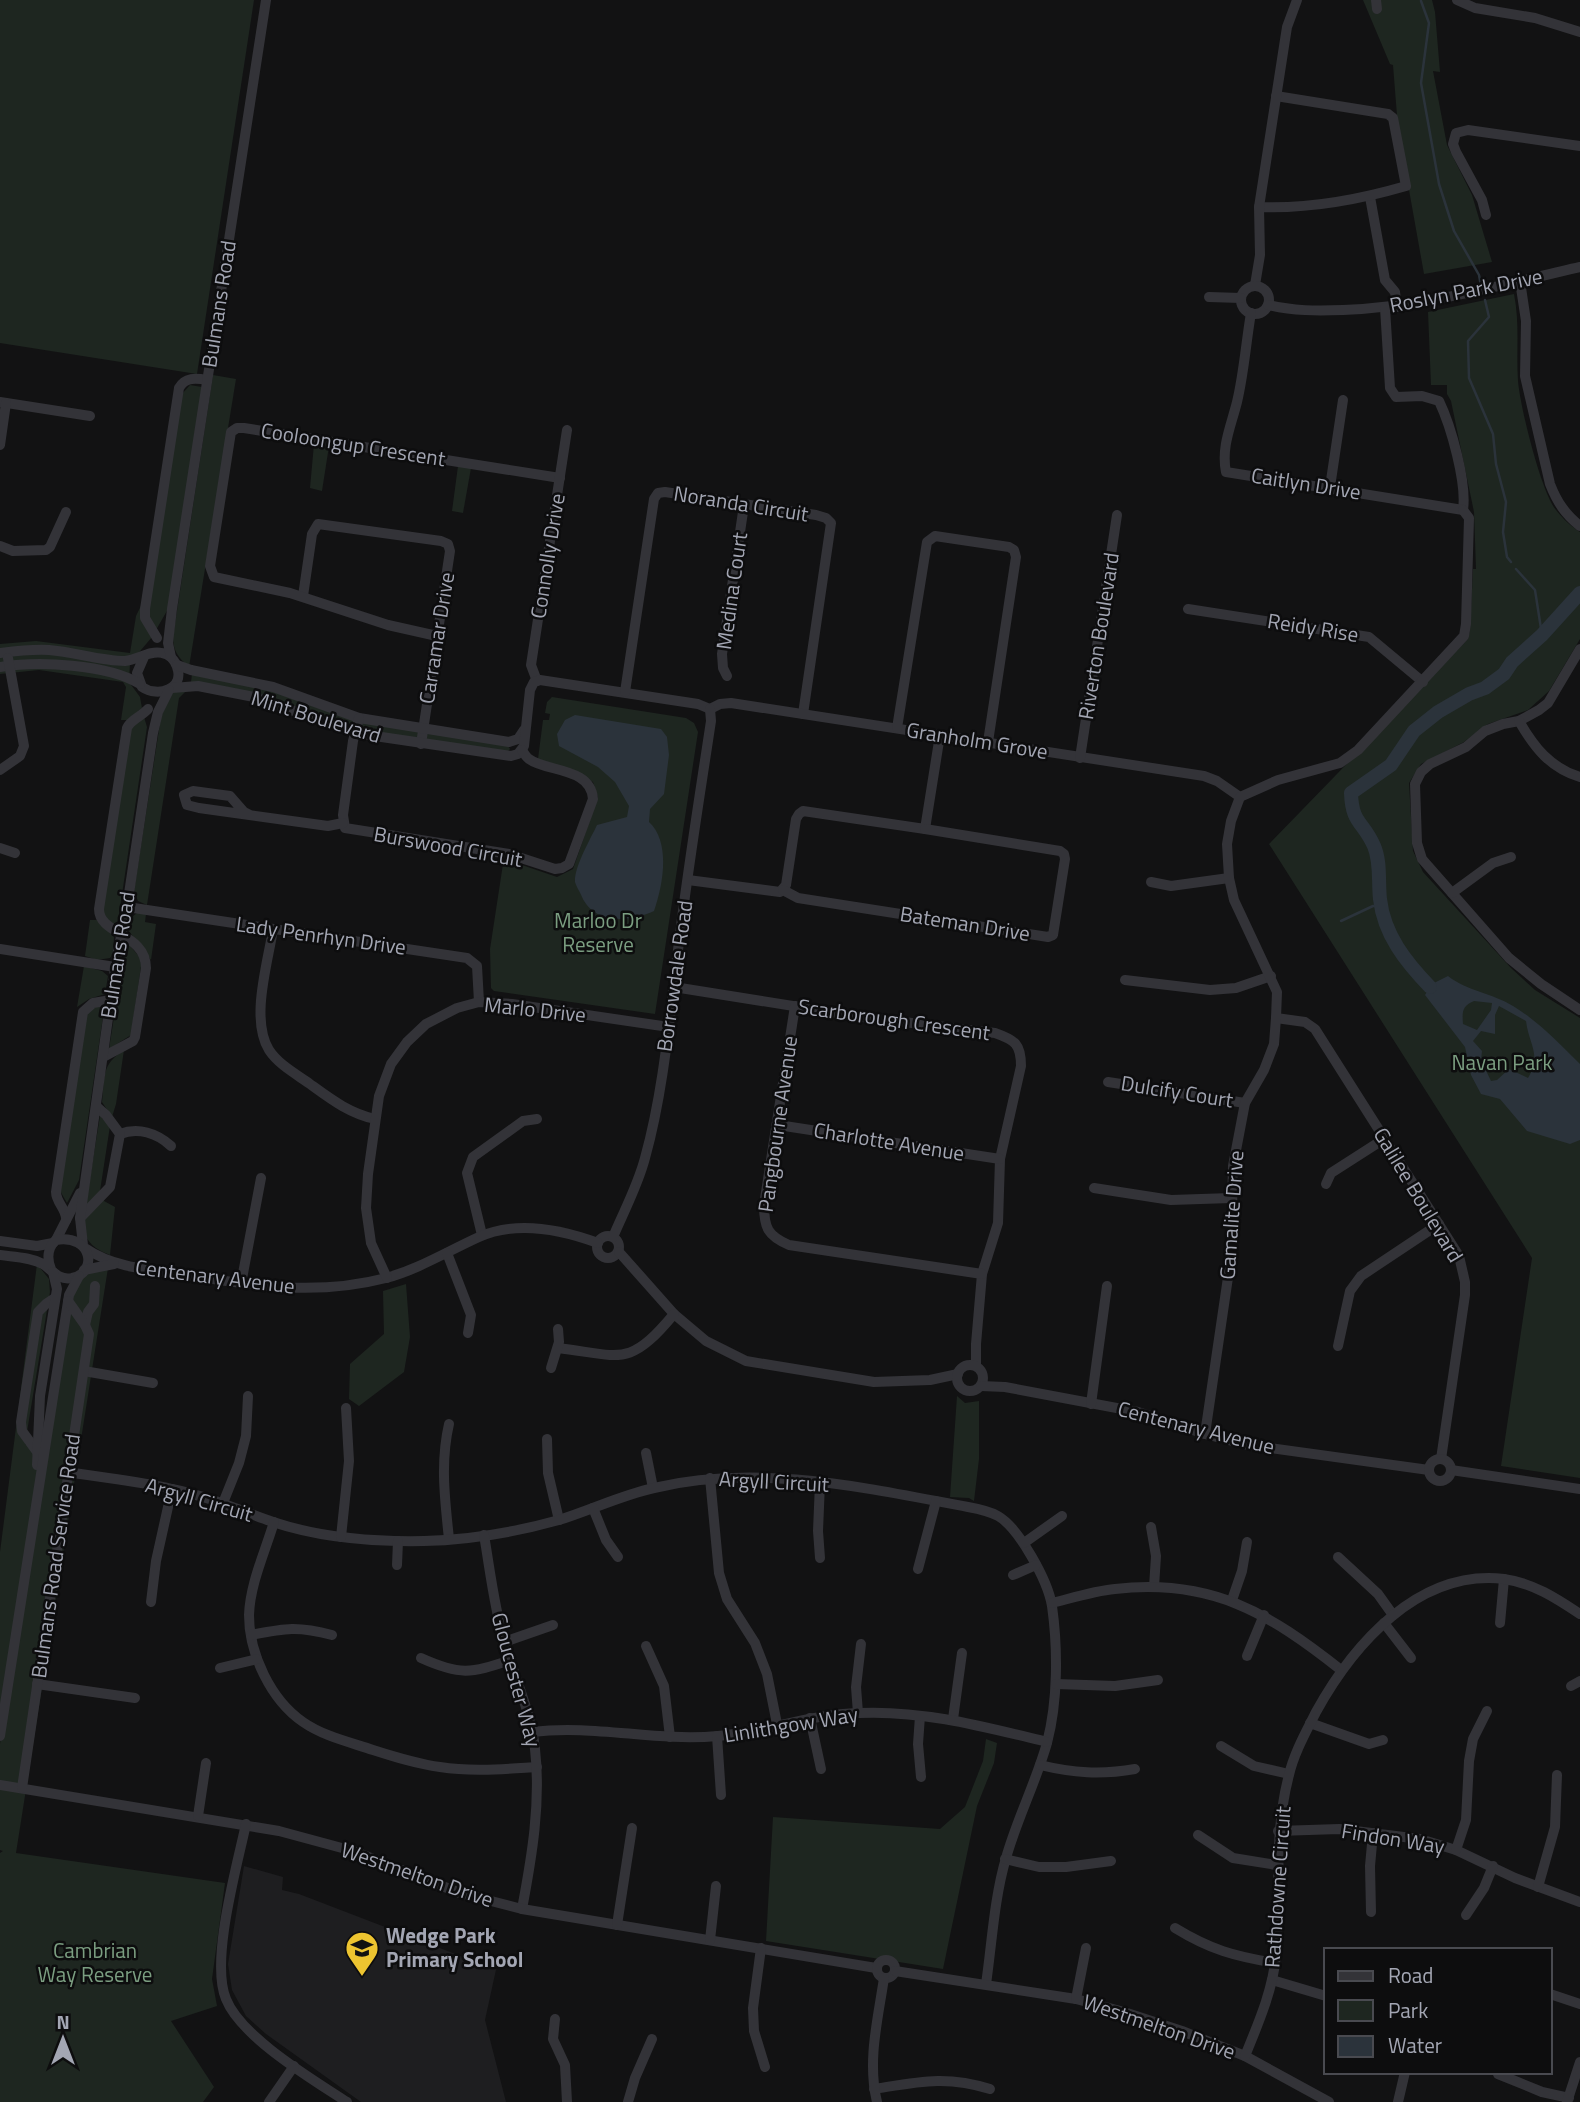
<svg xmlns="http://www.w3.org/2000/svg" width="1580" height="2102" font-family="'Titillium Web',sans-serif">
<rect width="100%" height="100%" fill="#121213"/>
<polygon fill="#1e1e20" points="244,1866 283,1877 282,1890 299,1894 471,1960 497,1965 485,2020 506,2102 361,2102 266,2034 246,2016 232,1990 228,1964"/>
<g fill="#1e2620">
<polygon points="0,0 254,0 197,374 0,343"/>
<polygon points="1363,0 1432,0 1435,12 1440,72 1433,71 1447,145 1472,195 1492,262 1424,274 1398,128 1393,65 1390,64"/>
<path d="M 1514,294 C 1520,324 1516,352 1518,381 C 1520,406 1541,492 1556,510 C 1562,518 1572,527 1580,532 L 1580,639 L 1549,691 L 1528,710 L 1488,724 L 1464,742 L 1421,764 L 1409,783 L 1413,851 L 1423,872 L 1511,968 L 1535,990 L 1580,1018 L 1580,1478 L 1501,1466 L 1532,1258 L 1269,844 L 1468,639 L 1470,630 L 1473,569 L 1476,569 L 1474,512 L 1451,401 L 1447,394 L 1447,385 L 1431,385 L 1428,312 Z"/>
<path d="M 213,375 L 236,379 L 189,667 C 179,658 173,652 173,637 Z"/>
<polygon points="190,385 202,387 168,609 152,637 130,663 129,682 140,697 142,708 127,720 121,720 126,687 123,682 39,670 0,674 0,644 36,641 130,653 136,616 153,581 182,394"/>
<polygon points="314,444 329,446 322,491 310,488"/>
<polygon points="458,466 471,468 463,513 452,511"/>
<polygon points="192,674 257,686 321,709 508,746 510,749 506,753 369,731 191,682"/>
<polygon points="177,691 186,691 179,698 147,905 138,901 134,891 161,717 171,694"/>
<polygon points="552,697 686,718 694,723 698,732 655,1014 494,991 491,988 490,949 503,864 519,864 557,877 573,869 598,797 593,782 576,772 538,759 543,720 549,720 550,714 545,713 547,702"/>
<polygon points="144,717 147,727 118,921 112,925 101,914 129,729"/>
<polygon points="137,913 146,914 145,922 156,924 151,960 128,930 131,918"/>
<polygon points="90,920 97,920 114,937 113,954 110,958 97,960 85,956"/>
<polygon points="126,941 142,960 131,1035 109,1049"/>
<polygon points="84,966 102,971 108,976 105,994 89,999 77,1007"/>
<polygon points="101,1006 104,1010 79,1180 67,1203 59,1189 86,1013 89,1008"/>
<path d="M 124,1050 L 116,1104 L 112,1117 L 102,1102 C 105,1076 101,1065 124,1050 Z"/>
<path d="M 100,1116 L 110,1126 L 100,1191 L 104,1201 L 115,1207 L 110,1255 C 94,1249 88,1243 82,1228 Z"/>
<polygon points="91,1263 108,1268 16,1853 225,1883 212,1979 217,2006 171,2021 214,2087 203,2102 0,2102 0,1853 3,1851 0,1850 0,1744 6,1700 0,1722 0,1552 37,1264 49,1279 50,1292 25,1444 38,1453 70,1300"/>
<polygon points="406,1284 410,1337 404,1372 359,1406 349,1399 350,1364 384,1334 383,1291"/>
<polygon points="957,1396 965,1403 979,1401 979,1459 974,1501 969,1498 950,1497"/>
<polygon points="986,1739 997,1743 994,1763 977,1806 943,1969 766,1941 773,1817 940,1829 965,1807 983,1761"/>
</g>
<g fill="#2b333b" fill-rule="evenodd">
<path d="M 575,715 L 661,729 L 667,737 L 669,755 L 664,794 L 650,809 L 649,822 C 671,842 663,885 654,911 C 630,922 595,925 582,897 C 580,892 576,886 575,882 C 574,867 591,838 597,825 L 627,817 L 629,806 L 615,782 L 598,767 L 559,746 L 557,734 L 565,720 Z"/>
<path d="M 1448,976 C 1467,991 1492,993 1513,1006 C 1538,1021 1559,1043 1580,1064 L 1580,1140 L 1570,1144 L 1527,1131 L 1500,1099 L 1481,1094 L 1471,1075 L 1465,1047 L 1425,995 L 1432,984 ZM 1474,1001 L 1492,1003 L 1491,1010 L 1477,1030 L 1463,1024 C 1462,1012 1462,1006 1474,1001 ZM 1499,1006 L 1526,1021 C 1529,1045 1542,1055 1528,1078 L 1509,1069 L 1497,1080 L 1491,1081 L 1481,1060 L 1482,1051 L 1473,1041 L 1481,1031 L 1495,1034 L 1495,1015 Z"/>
</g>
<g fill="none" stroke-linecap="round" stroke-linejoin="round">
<g stroke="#2b333b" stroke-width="2.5">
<polyline points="1421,1 1429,23 1421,83 1439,184 1454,231 1479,275 1481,286"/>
<polyline points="1485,300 1489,317 1468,341 1469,378 1493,434 1496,464 1506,502 1503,532 1507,557 1511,562"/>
<polyline points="1516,569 1535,590 1542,635"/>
<polyline points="1341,921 1373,906 1382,906"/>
</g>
<path stroke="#2b333b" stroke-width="14" d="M 1430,987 C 1406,962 1384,935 1380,899 C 1378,882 1381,862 1374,846 C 1363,821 1352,824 1351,793 L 1391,765 L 1414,731 L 1438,712 L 1469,694 L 1485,688 L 1504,674 L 1512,662 L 1542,635 L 1580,593"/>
<g stroke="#333338" stroke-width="10">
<polyline points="1376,0 1377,9"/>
<polyline points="1457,0 1475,8 1535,18 1580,32"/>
<polyline points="1370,197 1385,280 1395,292 1397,307"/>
<path d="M 1259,207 C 1309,209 1358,200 1406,186 L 1393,118 L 1388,114 L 1276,96"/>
<polyline points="1486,215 1482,200 1456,152 1453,144 1456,133 1468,130 1580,146"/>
<path d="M 1520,281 L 1526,321 L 1525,376 L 1550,484 C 1557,502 1565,514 1580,526"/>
<polyline points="1255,285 1260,255 1259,207 1287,27 1297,0"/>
<circle cx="1255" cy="300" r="14"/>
<polyline points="1209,297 1241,298"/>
<path d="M 1268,305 C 1293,311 1317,311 1343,310 C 1424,307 1501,285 1580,267"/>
<path d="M 1385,308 L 1390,388 L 1396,397 L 1422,396 L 1439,401 C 1451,426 1467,483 1463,510"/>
<path d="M 1251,313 C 1246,342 1244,373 1237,402 C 1231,426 1221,447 1226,472 L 1463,510"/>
<polyline points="0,402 90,416"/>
<polyline points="0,445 6,403"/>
<polyline points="1330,487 1343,400"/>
<polyline points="0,546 13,551 46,550 50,547 66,512"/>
<polyline points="303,596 312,534 318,524 441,541 448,544 450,551 421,744"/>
<polyline points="1188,609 1369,637 1423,682"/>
<polyline points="437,636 388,625 290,593 214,577 210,566 231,432 237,428 244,428 560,478"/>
<path d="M 157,638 L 145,618 L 145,609 L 179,388 C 185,377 196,378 207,380"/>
<polyline points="1580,649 1548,703 1539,710 1519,721 1503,724 1485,731 1466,747 1430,764 1421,772 1415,784 1417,843 1422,859 1509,958 1541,984 1580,1010"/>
<path d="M 0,653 C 16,651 33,649 49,650 C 75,652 100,661 125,661 C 138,660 149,650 162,653 C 169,654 175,660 177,667 C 185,689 158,698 142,687 L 137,673 L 144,657"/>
<polyline points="171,657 168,643 172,609 266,0"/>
<polyline points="177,665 191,670 273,687 359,718 509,742 518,739 524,730"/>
<path d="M 0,667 C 39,661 107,664 140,684"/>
<polyline points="727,676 723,668 722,654 744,505"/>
<polyline points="537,681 531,665 567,430"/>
<polyline points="172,688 198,686 254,697 342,728 368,735 511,756 518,754 524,746 530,690 534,682 540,680 698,704 710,709"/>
<polyline points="625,692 654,499 658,493 665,492 816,515 826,518 831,523 803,714"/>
<polyline points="710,709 720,704 731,703 1204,776 1217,781 1240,797"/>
<path d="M 359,718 L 353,741 L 343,815 L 345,828 L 509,854 L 555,869 L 562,868 L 569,864 L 593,799 C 591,767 546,772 529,759 C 526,757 524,753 522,750"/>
<path d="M 1519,721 C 1534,747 1550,768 1580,777"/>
<polyline points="897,728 927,542 935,536 1009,547 1014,550 1016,557 988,742"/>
<polyline points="1080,758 1117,515"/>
<polyline points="0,770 20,756 24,746 8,658"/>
<polyline points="250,815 244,812 230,796 193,791 184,795 187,805 199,808 328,826 343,823"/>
<polyline points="0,848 15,853"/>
<polyline points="688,880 780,892 786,885 796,819 799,814 803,811 925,829 940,735"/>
<polyline points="1151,882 1171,886 1229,878"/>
<polyline points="783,890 798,898 1048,937 1053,935 1065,859 1064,854 1060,851 925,829"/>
<polyline points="1452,893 1493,863 1511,857"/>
<polyline points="127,907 467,958 477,966 479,1002"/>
<path d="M 273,929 C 268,963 250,1019 269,1050 C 279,1065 296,1074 310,1084 C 332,1100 349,1113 375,1119"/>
<polyline points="0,949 115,967"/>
<polyline points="1125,980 1210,990 1236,988 1271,976"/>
<path d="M 674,987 L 862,1017 L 995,1033 C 1015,1040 1021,1044 1021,1066 L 1000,1159 L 998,1223 L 982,1274 L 976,1344 L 976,1366"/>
<path d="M 795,1006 L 764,1205 C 764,1228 768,1236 789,1245 L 982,1274"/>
<polyline points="1276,1018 1305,1022 1315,1029 1459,1256 1465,1282 1465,1295 1441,1459"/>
<path d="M 103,1057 L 133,1041 L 135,1037 L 146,968 C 146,933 99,935 99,909 L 127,728 C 130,720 142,716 148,709"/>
<polyline points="1108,1082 1245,1103"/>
<polyline points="778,1125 1000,1159"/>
<path d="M 120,1134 C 138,1127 157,1133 171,1146"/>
<polyline points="1326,1184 1331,1173 1384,1139"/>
<polyline points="1094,1188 1171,1200 1231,1198"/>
<polyline points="80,1218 110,1187 120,1134 106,1115 97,1107"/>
<path d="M 66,1220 C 67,1209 56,1203 56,1192 L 83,1012 L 93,1003 L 111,1000"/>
<polyline points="482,1235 467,1173 473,1157 523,1121 537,1119"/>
<circle cx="608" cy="1247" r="11"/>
<path d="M 613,1237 C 624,1211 638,1185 645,1158 C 664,1090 670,1013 679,942 C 688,868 700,794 711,721 L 710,709"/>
<polyline points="56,1240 80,1193"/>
<polyline points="0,1241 37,1246 53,1243"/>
<polyline points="83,1245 80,1218 116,961 127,907 153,733 158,712 169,690"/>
<path d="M 85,1248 C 114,1268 151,1270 186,1275 C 255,1286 317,1296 386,1278 C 419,1269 448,1251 479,1237 C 517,1220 560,1229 598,1243"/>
<polyline points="619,1252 674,1314 706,1341 746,1361 874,1382 930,1380 958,1374"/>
<polyline points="447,1253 471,1315 468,1333"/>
<path d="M 0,1255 C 14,1257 30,1257 43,1264 C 52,1270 59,1281 72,1278 C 98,1273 93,1234 56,1240 C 47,1248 47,1259 51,1269"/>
<polyline points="84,1270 114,1264"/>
<polyline points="387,1278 371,1243 366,1208 368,1174 379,1096 391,1064 407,1042 426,1024 457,1008 479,1002 512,1004 669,1027"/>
<polyline points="241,1284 261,1178"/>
<polyline points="85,1325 88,1312 94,1304 95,1286"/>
<polyline points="1338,1346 1350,1291 1361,1276 1439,1224"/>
<path d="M 558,1348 C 622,1356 629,1368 674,1314"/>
<circle cx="970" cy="1378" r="13"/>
<polyline points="551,1368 559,1342 558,1329"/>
<polyline points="84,1371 153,1383"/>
<polyline points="981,1386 1005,1387 1138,1412 1205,1434 1248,1445 1429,1470"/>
<polyline points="1091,1404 1107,1286"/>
<path d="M 449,1424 C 440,1463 445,1500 449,1539"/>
<polyline points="1205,1434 1231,1257 1233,1166 1245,1103 1264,1070 1274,1044 1276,1018 1277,992 1234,900 1229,878 1227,844 1231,821 1240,797 1278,780 1340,763 1358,750 1464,636 1466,624 1469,518 1463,510"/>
<polyline points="547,1439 548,1473 559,1520"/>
<polyline points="38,1453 22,1431 21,1422 38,1312 46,1304 55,1298"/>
<polyline points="646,1453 653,1488"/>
<circle cx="1440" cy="1470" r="11"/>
<polyline points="37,1465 40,1396 57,1289 53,1272"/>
<polyline points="1451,1470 1580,1489"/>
<path d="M 68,1472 C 103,1478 138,1481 172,1489 C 207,1496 239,1510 273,1522 C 321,1538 373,1542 424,1541 C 468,1540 516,1532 559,1520 C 591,1510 622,1495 654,1488 C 758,1463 865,1488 968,1507 C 979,1509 989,1511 998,1516 C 1019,1528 1048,1581 1052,1606 C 1058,1649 1058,1701 1047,1743 C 1036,1782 1017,1819 1006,1858 C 994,1899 992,1943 986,1984"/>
<polyline points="710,1478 719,1573 727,1599 755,1643 767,1674 777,1724"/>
<polyline points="820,1483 818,1531 820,1558"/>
<polyline points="223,1503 239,1463 246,1436 248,1396"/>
<polyline points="593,1508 606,1540 618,1557"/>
<path d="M 274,1522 C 265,1552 250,1584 249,1615 C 249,1654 271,1700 303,1722 C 323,1736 349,1742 373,1750 C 395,1757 417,1764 440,1767 C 472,1772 504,1769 537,1767"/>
<polyline points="1151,1527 1156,1556 1154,1587"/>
<path d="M 484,1535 C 490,1570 494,1606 504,1641 C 514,1677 531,1711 535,1749 C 541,1803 532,1856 522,1909"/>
<polyline points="341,1537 349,1461 346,1408"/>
<polyline points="1024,1543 1062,1516"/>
<polyline points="1338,1557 1378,1594 1393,1615"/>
<polyline points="397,1565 398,1541"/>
<polyline points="918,1569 936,1501"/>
<polyline points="1013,1575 1036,1565"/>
<polyline points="1232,1600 1242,1571 1247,1542"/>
<polyline points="151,1602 156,1561 172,1489"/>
<path d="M 1052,1603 C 1072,1598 1094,1591 1115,1589 C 1211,1578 1269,1613 1341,1670"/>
<polyline points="1384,1623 1411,1658"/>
<polyline points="1500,1623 1504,1579"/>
<path d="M 251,1635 C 286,1628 298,1626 332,1635"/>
<polyline points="504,1642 553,1625"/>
<polyline points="646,1646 664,1686 670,1737"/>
<polyline points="1247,1656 1264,1615"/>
<path d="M 421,1658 C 461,1676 470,1673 511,1660"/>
<polyline points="220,1668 257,1659"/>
<polyline points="37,1684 135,1698"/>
<polyline points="1056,1684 1115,1686 1158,1680"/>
<polyline points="1571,1686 1580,1681"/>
<polyline points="858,1713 856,1687 861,1644"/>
<polyline points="920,1716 918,1744 921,1777"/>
<polyline points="810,1718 821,1769"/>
<polyline points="953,1719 962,1653"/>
<polyline points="1310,1723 1369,1744 1383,1740"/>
<path d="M 532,1732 C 595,1724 655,1742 718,1736 C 765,1732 810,1714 859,1713 C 923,1710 985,1727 1047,1742"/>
<polyline points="0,1736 69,1295 79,1276"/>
<polyline points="717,1736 721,1795"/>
<polyline points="1221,1746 1254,1766 1289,1774"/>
<path d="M 1040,1765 C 1073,1773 1101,1775 1135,1769"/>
<polyline points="0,1785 279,1831 353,1851 460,1893 522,1909 876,1968"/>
<polyline points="22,1788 89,1334 85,1325 68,1301"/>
<polyline points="198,1816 206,1763"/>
<path d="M 246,1824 C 237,1866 210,1961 226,1999 C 241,2037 312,2079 347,2102"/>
<polyline points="1278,1831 1339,1829 1420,1839 1456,1850 1515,1878 1580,1902"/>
<polyline points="1198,1835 1233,1858 1277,1865"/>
<polyline points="1456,1850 1466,1820 1469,1761 1473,1739 1487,1711"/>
<polyline points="1005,1859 1039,1867 1066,1867 1111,1861"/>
<polyline points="1538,1887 1555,1827 1557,1775"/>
<polyline points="1371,1912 1370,1866 1373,1833"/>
<polyline points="1466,1915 1484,1888 1493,1866"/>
<polyline points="617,1925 632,1828"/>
<path d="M 1175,1928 C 1211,1950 1234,1956 1275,1963"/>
<polyline points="710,1940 716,1886"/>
<polyline points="761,1948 753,2008 754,2031 765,2067"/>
<circle cx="886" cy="1969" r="9"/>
<polyline points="895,1971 1076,1999 1124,2012 1182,2031 1245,2056 1329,2102"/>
<polyline points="1272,1980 1326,1996"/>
<polyline points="1550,1994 1580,2004"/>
<polyline points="1076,1999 1086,1948"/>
<polyline points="555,2019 553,2039 565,2065 567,2102"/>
<path d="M 1245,2056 C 1258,2024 1273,1990 1276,1955 C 1281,1894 1273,1835 1289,1775 C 1294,1753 1306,1732 1316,1712 C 1353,1645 1418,1569 1504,1579 C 1533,1583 1556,1598 1580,1614"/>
<polyline points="1498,2074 1542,2092 1569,2098"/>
<path d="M 874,2089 C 918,2082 946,2075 990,2089"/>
<polyline points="269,2102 294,2066"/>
<polyline points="628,2102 635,2078 652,2039"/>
<path d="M 877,2102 C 867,2061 878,2019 884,1978"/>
<polyline points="1398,2102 1405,2072"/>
<polyline points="1567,2102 1580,2062"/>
</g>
</g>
<defs>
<symbol id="school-pin" viewBox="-11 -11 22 30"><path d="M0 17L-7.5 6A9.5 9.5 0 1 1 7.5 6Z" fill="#edc430" stroke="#0d0d0e"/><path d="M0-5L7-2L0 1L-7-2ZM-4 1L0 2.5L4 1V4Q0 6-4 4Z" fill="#111"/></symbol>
</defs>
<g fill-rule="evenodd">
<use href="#school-pin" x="343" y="1929" width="38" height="52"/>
</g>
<g text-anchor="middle" stroke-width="5" stroke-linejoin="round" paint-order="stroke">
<g font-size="21" fill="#a3a6b3" stroke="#0d0d0e">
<text transform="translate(1466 291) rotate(-11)" y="7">Roslyn Park Drive</text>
<text transform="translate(219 304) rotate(-81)" y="7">Bulmans Road</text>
<text transform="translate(353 445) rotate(9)" y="7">Cooloongup Crescent</text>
<text transform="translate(1306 484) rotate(9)" y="7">Caitlyn Drive</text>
<text transform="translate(741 504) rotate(9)" y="7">Noranda Circuit</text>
<text transform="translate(548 556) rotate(-81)" y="7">Connolly Drive</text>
<text transform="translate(732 591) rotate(-82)" y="7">Medina Court</text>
<text transform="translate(1313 628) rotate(9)" y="7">Reidy Rise</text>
<text transform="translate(1099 636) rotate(-81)" y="7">Riverton Boulevard</text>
<text transform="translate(437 638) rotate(-81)" y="7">Carramar Drive</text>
<text transform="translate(316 717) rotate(17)" y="7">Mint Boulevard</text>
<text transform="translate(977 741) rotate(9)" y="7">Granholm Grove</text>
<text transform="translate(448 847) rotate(10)" y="7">Burswood Circuit</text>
<text transform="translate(965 924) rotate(9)" y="7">Bateman Drive</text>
<text transform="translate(321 936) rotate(8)" y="7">Lady Penrhyn Drive</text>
<text transform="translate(118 955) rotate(-81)" y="7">Bulmans Road</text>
<text transform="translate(675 976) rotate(-82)" y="7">Borrowdale Road</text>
<text transform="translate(535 1010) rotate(6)" y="7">Marlo Drive</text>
<text transform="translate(894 1020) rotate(8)" y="7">Scarborough Crescent</text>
<text transform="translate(1177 1092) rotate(9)" y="7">Dulcify Court</text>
<text transform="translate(778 1124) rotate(-82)" y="7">Pangbourne Avenue</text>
<text transform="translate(889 1142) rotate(9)" y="7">Charlotte Avenue</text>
<text transform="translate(1418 1195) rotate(59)" y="7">Galilee Boulevard</text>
<text transform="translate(1232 1215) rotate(-86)" y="7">Gamalite Drive</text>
<text transform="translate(215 1277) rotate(7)" y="7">Centenary Avenue</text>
<text transform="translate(1196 1428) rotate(14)" y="7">Centenary Avenue</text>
<text transform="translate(774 1482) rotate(3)" y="7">Argyll Circuit</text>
<text transform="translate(199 1500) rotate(16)" y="7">Argyll Circuit</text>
<text transform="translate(56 1556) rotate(-82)" y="7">Bulmans Road Service Road</text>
<text transform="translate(516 1680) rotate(75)" y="7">Gloucester Way</text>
<text transform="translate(791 1725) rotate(-9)" y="7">Linlithgow Way</text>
<text transform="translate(1393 1839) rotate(9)" y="7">Findon Way</text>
<text transform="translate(417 1875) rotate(19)" y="7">Westmelton Drive</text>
<text transform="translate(1278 1887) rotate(-86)" y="7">Rathdowne Circuit</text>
<text transform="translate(1159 2027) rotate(19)" y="7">Westmelton Drive</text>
</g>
<g font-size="21" fill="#7b9e81" stroke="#0d0d0e">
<text x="598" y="928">Marloo Dr<tspan x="598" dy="24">Reserve</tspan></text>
<text x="1502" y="1070">Navan Park</text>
<text x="95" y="1958">Cambrian<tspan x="95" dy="24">Way Reserve</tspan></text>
</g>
<g font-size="21" font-weight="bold" fill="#a3a6b3" stroke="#0d0d0e" text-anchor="start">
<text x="386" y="1943">Wedge Park<tspan x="386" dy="24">Primary School</tspan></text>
</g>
</g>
<rect x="1324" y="1948" width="228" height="126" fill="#0d0d0e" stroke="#494a50" stroke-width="2"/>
<rect x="1338" y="1971" width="35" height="10" fill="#333338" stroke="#494a50" stroke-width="2"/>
<text x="1388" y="1983" font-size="21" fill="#a3a6b3">Road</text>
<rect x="1338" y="2000" width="35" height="21" fill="#1e2620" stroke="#494a50" stroke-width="2"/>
<text x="1388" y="2018" font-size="21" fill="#a3a6b3">Park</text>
<rect x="1338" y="2036" width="35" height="21" fill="#2b333b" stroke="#494a50" stroke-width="2"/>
<text x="1388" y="2053" font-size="21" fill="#a3a6b3">Water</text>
<g transform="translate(63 2039)" stroke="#0d0d0e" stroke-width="5" paint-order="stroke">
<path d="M0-5L12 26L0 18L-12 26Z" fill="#a3a6b3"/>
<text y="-10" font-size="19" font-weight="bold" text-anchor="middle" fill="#a3a6b3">N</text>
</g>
</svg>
